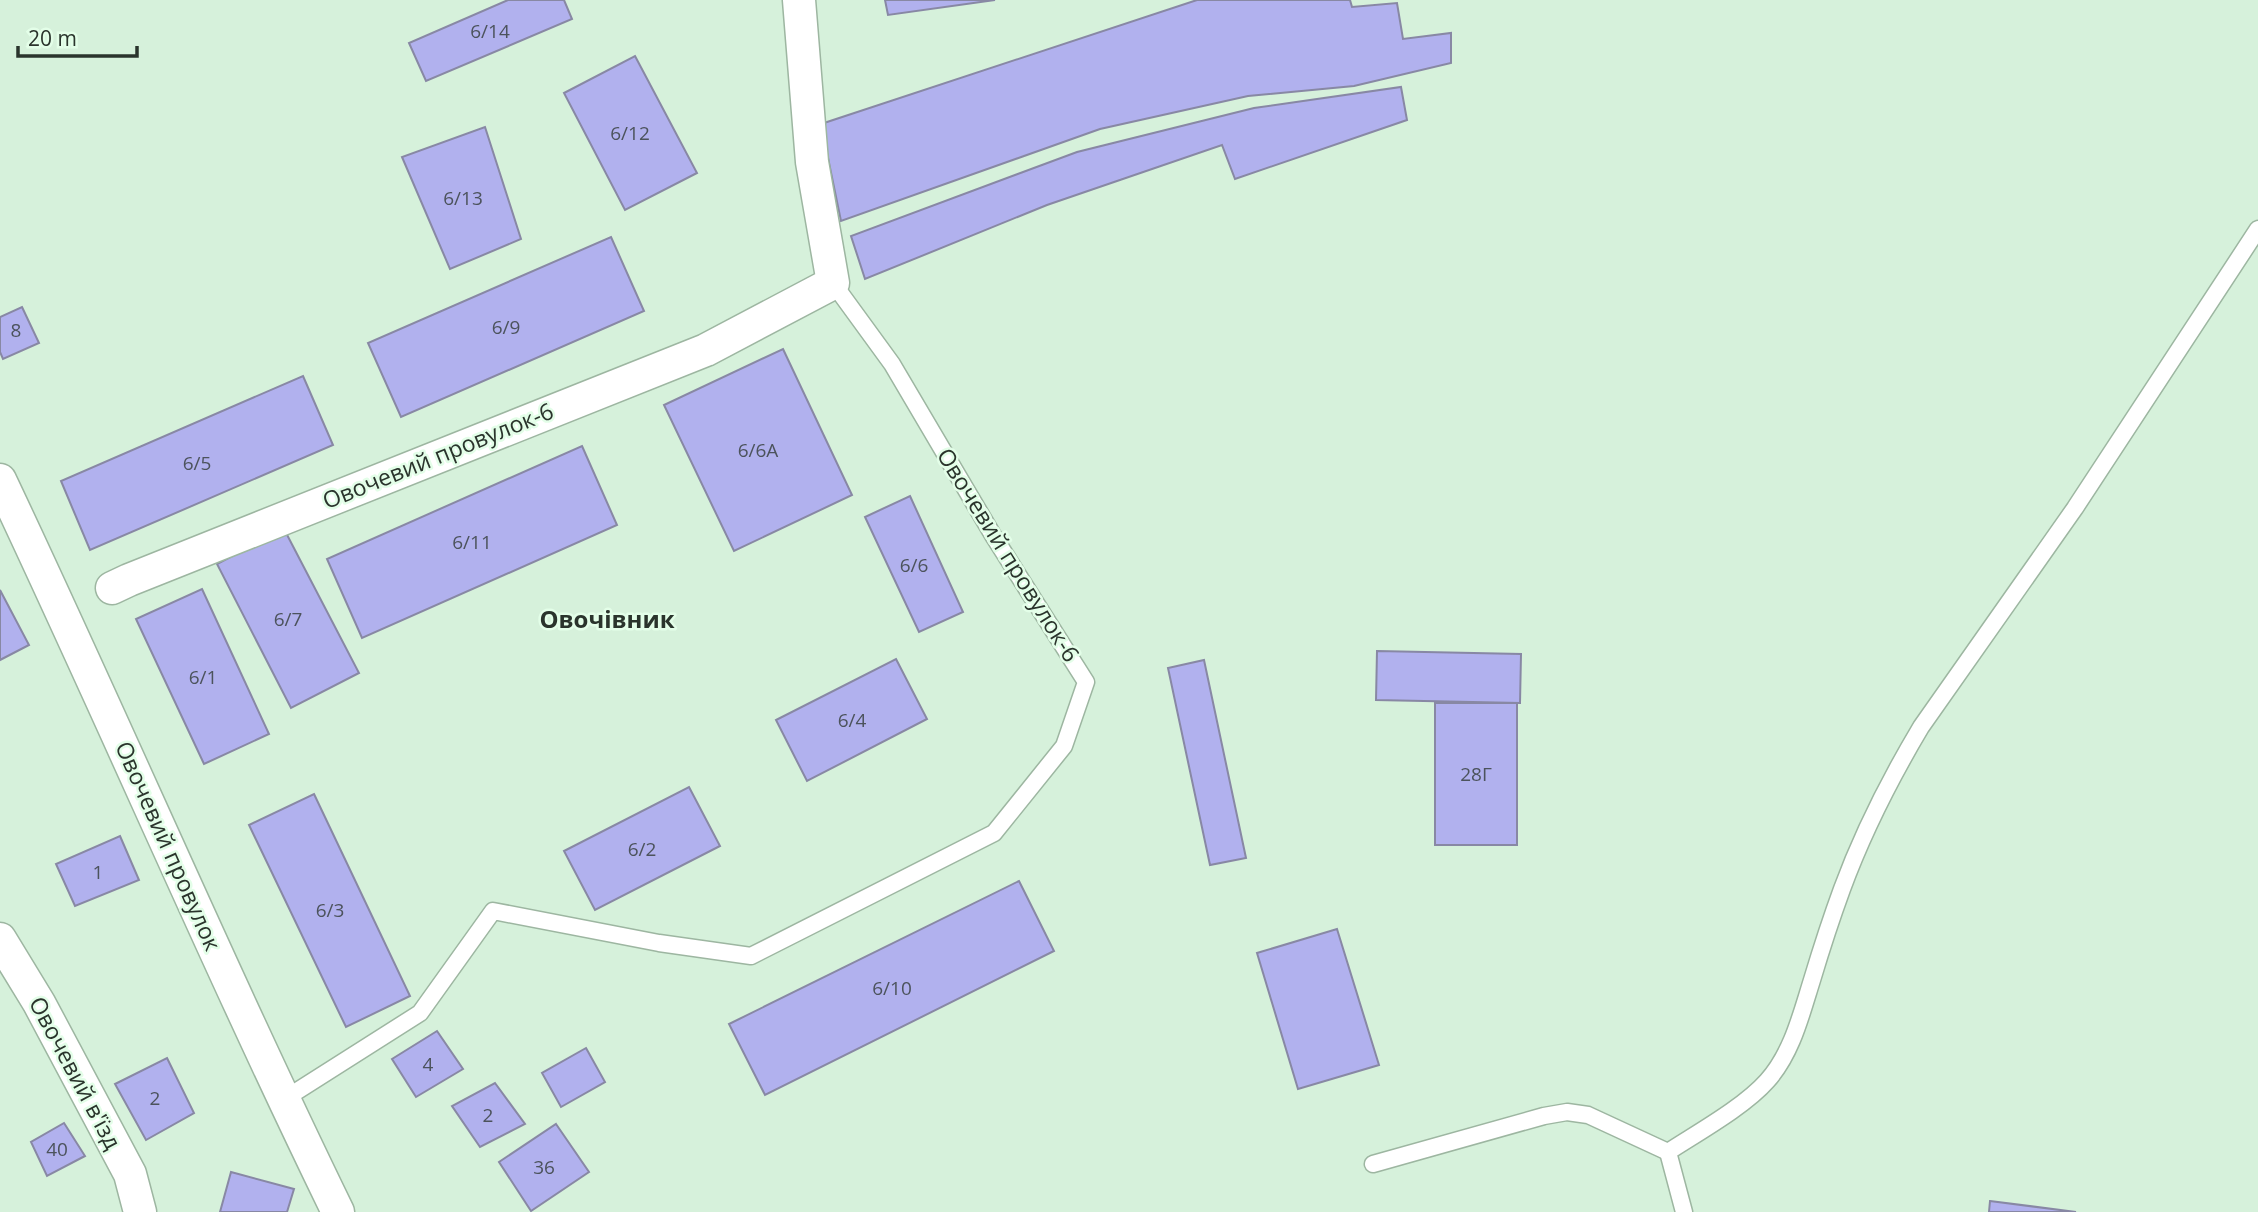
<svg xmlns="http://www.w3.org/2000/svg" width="2258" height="1212" font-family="'Open Sans',sans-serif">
<rect width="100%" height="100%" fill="#d6f1db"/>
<g fill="#b1b1ee" stroke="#8888a4" stroke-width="2">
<polygon points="508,0 564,0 572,19 426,81 409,43"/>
<polygon points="885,0 995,0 888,15"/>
<polygon points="1197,0 1350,0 1352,7 1397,3 1403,39 1451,33 1451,63 1354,86 1248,96 1100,129 841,221 821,124"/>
<polygon points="635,56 697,173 625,210 564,93"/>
<polygon points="1401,87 1407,120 1235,179 1222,145 1047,205 865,279 851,236 1077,152 1254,108"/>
<polygon points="485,127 521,239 450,269 402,157"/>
<polygon points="611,237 644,311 401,417 368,343"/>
<polygon points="22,307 39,343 3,359 0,352 0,317"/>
<polygon points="783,349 852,495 734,551 664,405"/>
<polygon points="303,376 333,445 90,550 61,481"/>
<polygon points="582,446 617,525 362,638 327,559"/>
<polygon points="910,496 963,612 919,632 865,517"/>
<polygon points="284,529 359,673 291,708 217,564"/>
<polygon points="202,589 269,734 204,764 136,619"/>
<polygon points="0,590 29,645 0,660"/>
<polygon points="1377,651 1521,654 1520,703 1376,700"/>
<polygon points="896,659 927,719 807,781 776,720"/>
<polygon points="1204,660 1246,858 1210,865 1168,668"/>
<rect x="1435" y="703" width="82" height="142"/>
<polygon points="689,787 720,846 595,910 564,851"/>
<polygon points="314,794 410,996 346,1027 249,825"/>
<polygon points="120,836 139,880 75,906 56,864"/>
<polygon points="1019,881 1054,951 765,1095 729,1024"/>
<polygon points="1337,929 1379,1065 1298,1089 1257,953"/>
<polygon points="437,1031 463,1069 416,1097 392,1059"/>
<polygon points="586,1048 605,1082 561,1107 542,1073"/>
<polygon points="167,1058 194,1113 146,1140 115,1084"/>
<polygon points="495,1083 525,1124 480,1147 452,1106"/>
<polygon points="64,1123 85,1156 47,1176 31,1142"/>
<polygon points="556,1124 589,1172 531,1211 499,1162"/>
<polygon points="231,1172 294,1189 287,1212 220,1212"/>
<polygon points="1990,1201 2076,1212 1989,1212"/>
</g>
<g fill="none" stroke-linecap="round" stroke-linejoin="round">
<defs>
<g id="service">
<polyline points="283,1100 420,1013 493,911 659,943 751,956 994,833 1064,746 1086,682 994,537 892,364 833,283"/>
<polyline points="1373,1164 1544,1116 1567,1112 1588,1115 1668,1152"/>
<path d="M 1684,1212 L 1668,1152 C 1697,1133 1744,1107 1767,1081 C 1792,1053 1801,1015 1812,980 C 1821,950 1831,919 1842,889 C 1863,832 1890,779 1921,727 L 2075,508 L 2258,229"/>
</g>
<g id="minor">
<path d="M 0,480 C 115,723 220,970 338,1212"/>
<polyline points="112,588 129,580 706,350 833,283 812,162 799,0"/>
<polyline points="0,939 39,1003 130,1174 140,1212"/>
</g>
</defs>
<use href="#service" stroke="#9db6a1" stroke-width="19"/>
<use href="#minor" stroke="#9db6a1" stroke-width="35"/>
<use href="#service" stroke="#fff" stroke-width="16"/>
<use href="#minor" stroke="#fff" stroke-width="32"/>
</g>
<g text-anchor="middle" stroke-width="5" stroke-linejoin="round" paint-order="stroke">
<g font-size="19" fill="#4c535c">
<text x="490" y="38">6/14</text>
<text x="630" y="140">6/12</text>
<text x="463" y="205">6/13</text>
<text x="506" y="334">6/9</text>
<text x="16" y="337">8</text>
<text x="758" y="457">6/6А</text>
<text x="197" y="470">6/5</text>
<text x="472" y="549">6/11</text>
<text x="914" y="572">6/6</text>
<text x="288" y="626">6/7</text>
<text x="203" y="684">6/1</text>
<text x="852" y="727">6/4</text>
<text x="1476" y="781">28Г</text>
<text x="642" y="856">6/2</text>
<text x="98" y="879">1</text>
<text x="330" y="917">6/3</text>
<text x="892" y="995">6/10</text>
<text x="428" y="1071">4</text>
<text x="155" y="1105">2</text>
<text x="488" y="1122">2</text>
<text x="57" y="1156">40</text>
<text x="544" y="1174">36</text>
</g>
<g font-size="23" fill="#2a342c" stroke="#e3fee8">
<text transform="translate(438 456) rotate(-22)" y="8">Овочевий провулок-6</text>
<text transform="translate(1008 555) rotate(58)" y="8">Овочевий провулок-6</text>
<text transform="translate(168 846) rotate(66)" y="8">Овочевий провулок</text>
<text transform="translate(75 1073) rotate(62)" y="8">Овочевий в'їзд</text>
</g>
<g font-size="24" font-weight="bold" fill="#2a342c" stroke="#e3fee8">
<text x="607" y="628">Овочівник</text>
</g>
</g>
<path d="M18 46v10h119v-10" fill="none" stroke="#2a342c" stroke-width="3.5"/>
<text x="28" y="46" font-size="21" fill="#2a342c" stroke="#e3fee8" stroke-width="5" paint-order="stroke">20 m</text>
</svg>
